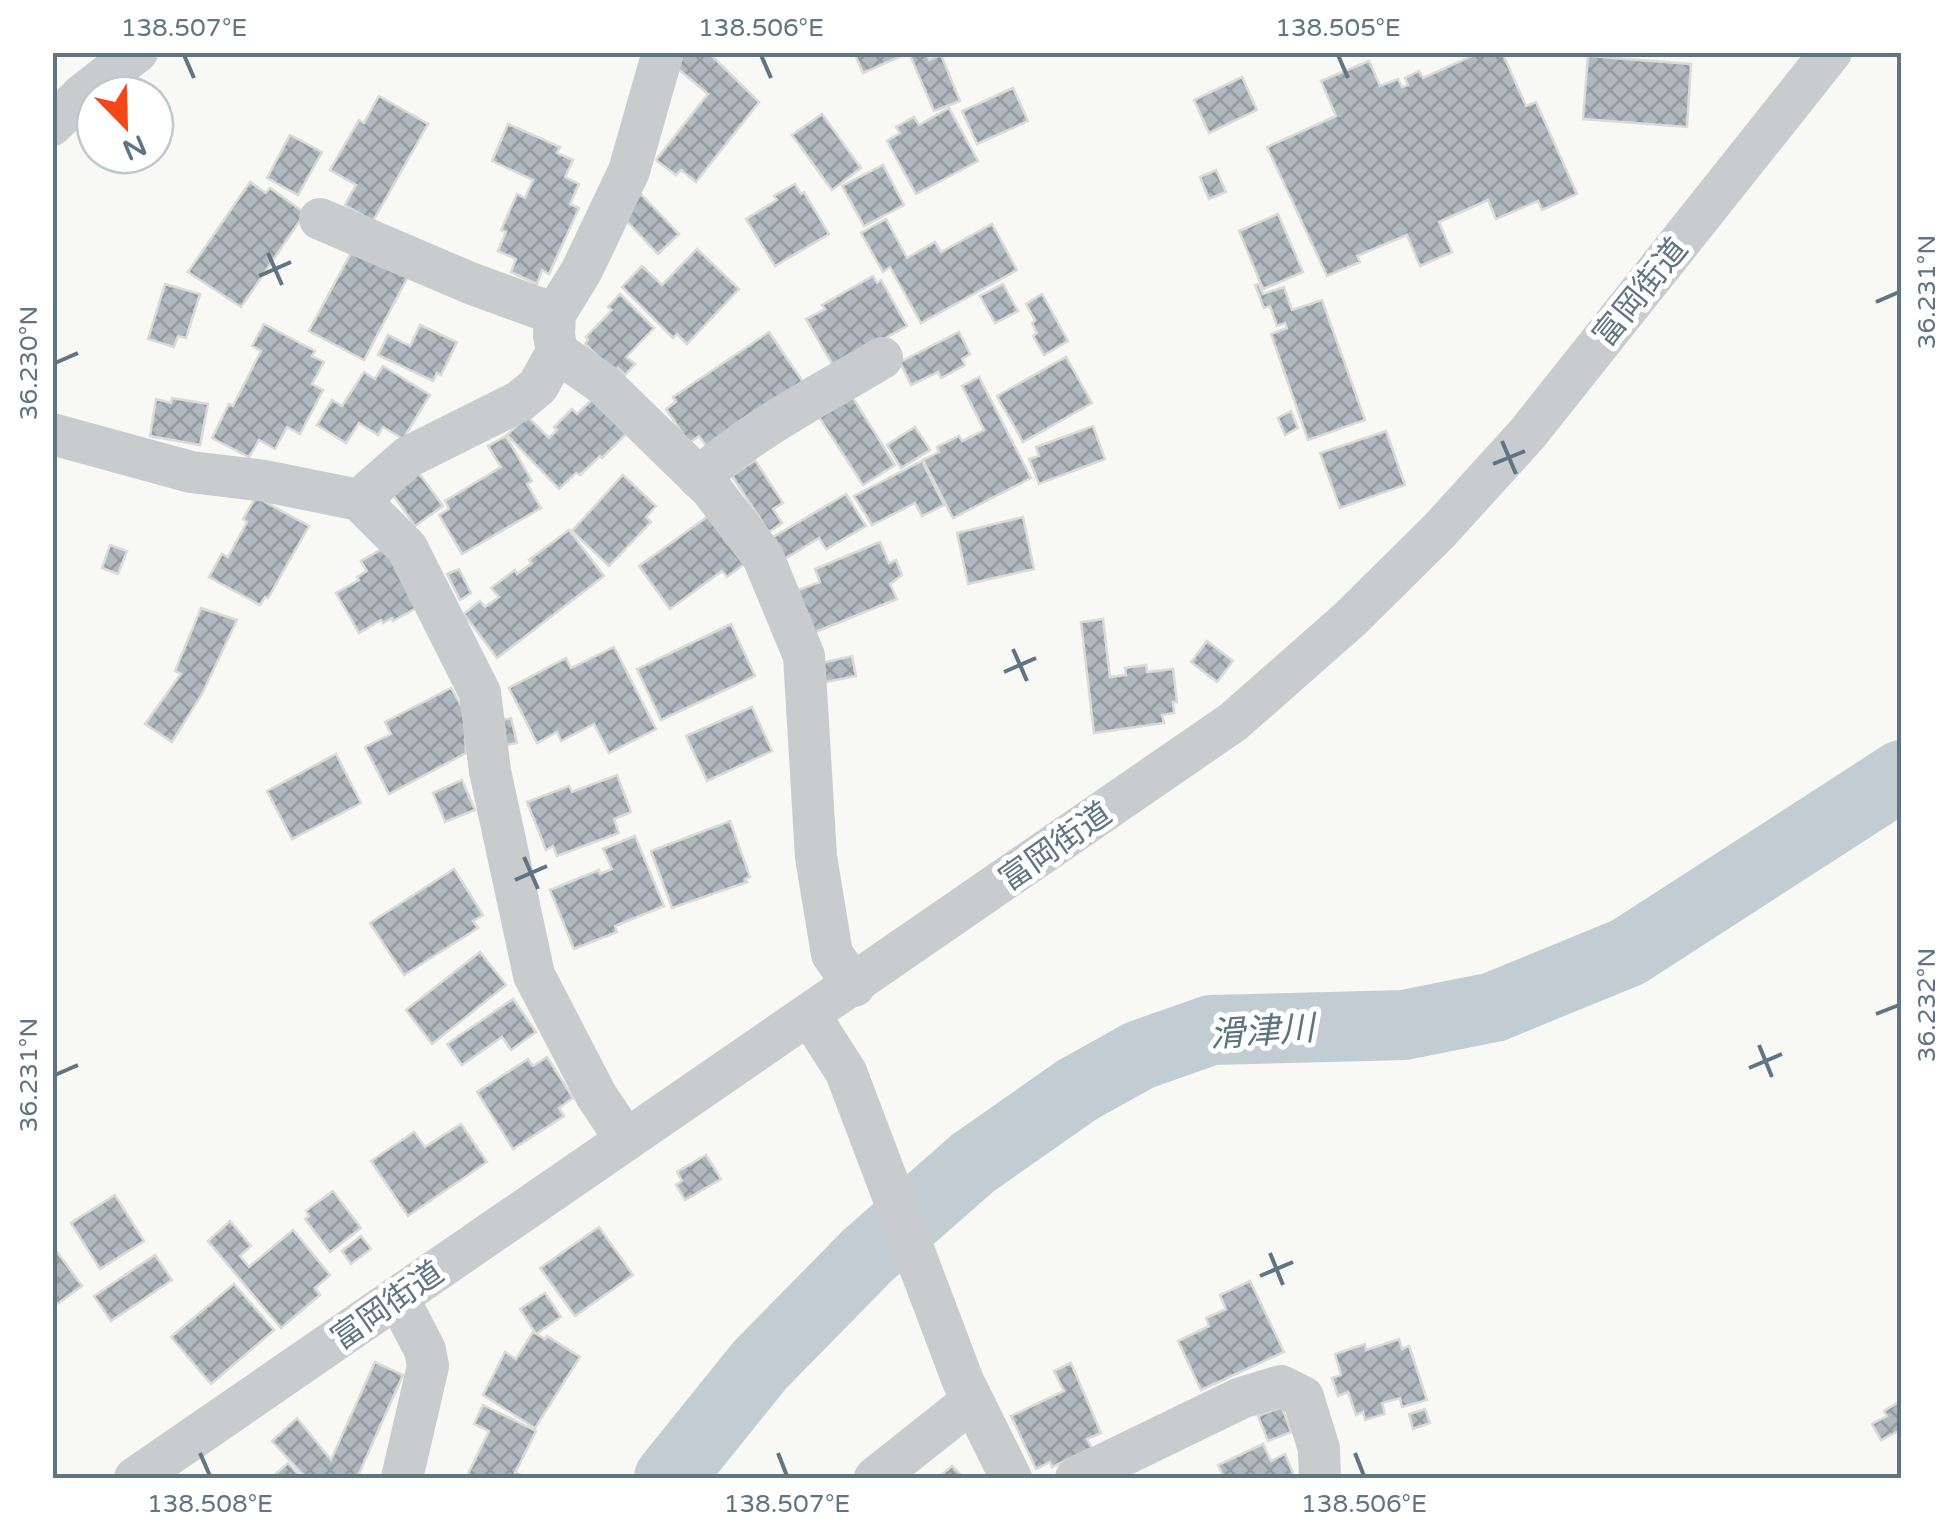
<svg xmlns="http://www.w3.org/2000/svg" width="1954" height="1531" font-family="'Varela Round','Noto Sans JP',sans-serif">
<defs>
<pattern id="building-cross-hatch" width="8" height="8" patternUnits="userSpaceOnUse" patternTransform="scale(2.5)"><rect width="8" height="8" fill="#b0b9bf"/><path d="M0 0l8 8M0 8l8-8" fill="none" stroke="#939ba1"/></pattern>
</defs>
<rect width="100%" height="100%" fill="#f8f8f5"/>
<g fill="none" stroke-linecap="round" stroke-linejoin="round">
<polyline stroke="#c1cdd2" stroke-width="70" points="669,1478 760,1365 868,1255 973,1163 1077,1090 1140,1055 1211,1030 1404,1025 1494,1007 1628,952 1902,775"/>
</g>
<g fill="url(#building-cross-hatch)" stroke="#dadad7" stroke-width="2.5">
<polygon points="682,52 708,52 759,102 696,182 681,170 676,175 656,160 708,94 677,68"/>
<polygon points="854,52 897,52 899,57 863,73"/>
<polygon points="927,52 929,60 941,55 960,101 934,111 909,53"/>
<polygon points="1481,52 1502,52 1526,106 1536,102 1577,194 1542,210 1538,201 1496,219 1488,200 1439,222 1452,252 1420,266 1407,235 1357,256 1360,262 1327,276 1267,147 1336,116 1321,81 1369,61 1380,86 1398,79 1402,87 1408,85 1405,78 1419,71 1423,78"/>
<polygon points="1588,56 1691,64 1687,127 1583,119"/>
<polygon points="1242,77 1257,110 1209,133 1194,100"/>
<polygon points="1013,88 1028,121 977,144 962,111"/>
<polygon points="379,96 428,124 373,221 345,205 356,185 330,170 359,120 364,123"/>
<polygon points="949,108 978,161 916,194 887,141 900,133 896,127 914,117 919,125"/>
<polygon points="822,114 861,168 832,190 792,135"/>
<polygon points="508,124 560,147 557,153 573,160 565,177 579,184 570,204 579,208 549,274 542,270 537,284 511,272 516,259 498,251 506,232 501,230 517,194 525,198 533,180 492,161"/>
<polygon points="290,135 322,152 298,195 267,178"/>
<polygon points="883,165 904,205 864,226 842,186"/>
<polygon points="1216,170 1226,192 1209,199 1200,177"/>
<polygon points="250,182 266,193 270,188 305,213 241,307 188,272"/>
<polygon points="795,184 801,194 804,192 829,234 775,266 746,219 777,200 774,196"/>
<polygon points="636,189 679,234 658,254 622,216"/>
<polygon points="1278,214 1303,272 1263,289 1239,231"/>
<polygon points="886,219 907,258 935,242 941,252 992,224 1017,270 921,323 890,267 883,272 861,233"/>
<polygon points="353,249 412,269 364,360 309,331"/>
<polygon points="697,249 739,289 687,344 677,334 673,338 622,287 642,266 662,285"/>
<polygon points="873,276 877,283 881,280 907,326 834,367 806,319 825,309 822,305"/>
<polygon points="165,284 200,294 186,338 178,336 174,347 148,339"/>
<polygon points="1003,284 1018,311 995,323 980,296"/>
<polygon points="1259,284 1263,294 1284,287 1292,310 1322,300 1365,420 1308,440 1271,334 1287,328 1285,323 1277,326 1270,306 1264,308 1255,285"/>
<polygon points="620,294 654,328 626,357 635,364 625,375 618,368 614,372 585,344 588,340 586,337 612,310 608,307"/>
<polygon points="1042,294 1068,341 1044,355 1033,336 1037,333 1032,323 1035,320 1026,304"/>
<polygon points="264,324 315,351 312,356 324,362 312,384 323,390 300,434 287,427 275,449 259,440 249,457 212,438 229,404 233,406 261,351 252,346"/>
<polygon points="420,325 457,342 441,375 437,373 433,381 378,355 388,335 410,346"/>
<polygon points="769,332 803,382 707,447 699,436 689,443 666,409 676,402 673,397"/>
<polygon points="959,332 970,354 962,359 965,365 941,378 938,372 911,385 900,362"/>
<polygon points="1066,357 1092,403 1023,442 997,396"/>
<polygon points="383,366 430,395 403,439 383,427 378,435 359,423 346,443 317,425 332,400 342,406 364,372 375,379"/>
<polygon points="979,377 1031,478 953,518 923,460 939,452 937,447 959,436 962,441 984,430 962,386"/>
<polygon points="848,390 895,465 863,485 815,411"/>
<polygon points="599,393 634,426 602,458 600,456 580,475 576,473 559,489 507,435 527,416 549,438 557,430 554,427 572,409 577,414"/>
<polygon points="172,398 208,404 200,445 150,436 156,399 171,403"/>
<polygon points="1291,411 1298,428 1285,435 1278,418"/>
<polygon points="1093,426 1105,459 1039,484 1029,459 1039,456 1036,447"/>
<polygon points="915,427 930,450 901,468 887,445"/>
<polygon points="1386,431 1405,485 1340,508 1320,453"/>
<polygon points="506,436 532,481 527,484 541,508 462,554 439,515 449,509 445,501 501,467 488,446"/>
<polygon points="755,460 783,503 773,509 782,523 769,532 732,476"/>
<polygon points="922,461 944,505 922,516 915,503 872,525 854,496"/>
<polygon points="415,468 443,506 415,526 387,486"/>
<polygon points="623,475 656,506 646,517 651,522 609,566 572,531"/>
<polygon points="846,494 866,526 826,549 819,538 783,560 770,539"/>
<polygon points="256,497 309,526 268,598 265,597 260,605 209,577 222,554 228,557 247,522 243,519"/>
<polygon points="718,509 747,562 727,577 722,571 670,609 639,566"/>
<polygon points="1023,517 1034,569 968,584 957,533"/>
<polygon points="569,530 604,576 497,658 464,614 480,601 485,607 499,597 491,588 515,570 517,574 532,563 529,560"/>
<polygon points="880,542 889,563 896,560 902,575 890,584 897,599 813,633 796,591 820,582 815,569"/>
<polygon points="110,545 127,551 118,574 102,568"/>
<polygon points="389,545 418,607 393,621 392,618 383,623 381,620 359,633 336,593 359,580 357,577 367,571 361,561"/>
<polygon points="459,569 471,593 460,600 447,574"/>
<polygon points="201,608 237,620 202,694 172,742 145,724 181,674 175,671"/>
<polygon points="1103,619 1110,677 1126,675 1125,668 1146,665 1147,672 1173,669 1177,702 1173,702 1174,713 1162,715 1164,723 1094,733 1081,622"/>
<polygon points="731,624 755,676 661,720 637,669"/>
<polygon points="1207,641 1233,661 1217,682 1191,662"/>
<polygon points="614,647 656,729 609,753 594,724 561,741 557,732 537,743 509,688 566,658 571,668"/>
<polygon points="852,656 856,676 821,683 817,664"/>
<polygon points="451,688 464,711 466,753 389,794 365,747 391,734 385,722"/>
<polygon points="752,707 772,751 707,781 686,736"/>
<polygon points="511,718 517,743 506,745 499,721"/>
<polygon points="336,754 361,803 292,839 267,791"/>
<polygon points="617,775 631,812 614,819 619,833 557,856 553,846 546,850 527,802 569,786 572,792"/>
<polygon points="462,780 475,810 445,822 433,793"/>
<polygon points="730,821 750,877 745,879 747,882 672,908 651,851"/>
<polygon points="635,836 664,906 615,926 617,932 574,949 550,890 599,870 600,874 612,869 603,849"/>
<polygon points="454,869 483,915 473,921 478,928 404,975 370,923"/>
<polygon points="480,952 506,985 432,1044 406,1010"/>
<polygon points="513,999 536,1032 511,1050 502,1037 462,1065 447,1044"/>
<polygon points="547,1057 573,1098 559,1108 564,1116 513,1149 477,1092 528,1059 533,1066"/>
<polygon points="461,1124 487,1162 408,1216 371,1161 414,1132 425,1147"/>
<polygon points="706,1155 721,1179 685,1200 676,1185 682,1181 677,1172"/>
<polygon points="333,1191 361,1228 330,1252 305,1219 309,1216 306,1211"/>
<polygon points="115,1195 144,1241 100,1269 71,1223"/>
<polygon points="230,1221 251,1246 240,1256 249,1267 293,1230 330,1275 315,1288 320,1295 281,1328 208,1241"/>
<polygon points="599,1227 633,1275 575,1316 540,1268"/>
<polygon points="361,1236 371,1249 351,1264 342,1251"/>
<polygon points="52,1245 82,1286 57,1304 52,1299"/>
<polygon points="155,1255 172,1280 111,1321 94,1296"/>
<polygon points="1250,1281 1284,1352 1201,1390 1178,1341 1209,1326 1206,1318 1226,1309 1220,1295"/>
<polygon points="234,1284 274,1330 211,1384 171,1337"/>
<polygon points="545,1293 561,1317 536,1334 520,1309"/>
<polygon points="533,1332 545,1339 547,1336 580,1357 535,1428 483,1395 505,1352 516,1359"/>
<polygon points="1399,1339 1402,1349 1409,1346 1427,1400 1402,1407 1400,1398 1382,1403 1385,1414 1365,1420 1363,1412 1356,1415 1348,1392 1338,1396 1332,1378 1341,1375 1335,1354 1365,1344 1366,1350"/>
<polygon points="375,1362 403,1375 357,1478 306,1478 272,1441 297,1418 331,1460"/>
<polygon points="1071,1363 1101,1433 1087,1439 1092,1448 1052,1467 1050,1462 1036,1469 1011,1416 1064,1391 1054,1371"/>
<polygon points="1901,1401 1902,1429 1881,1440 1872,1424 1887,1416 1884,1411"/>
<polygon points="483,1405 536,1431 515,1473 519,1474 517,1478 466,1478 489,1431 474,1424"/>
<polygon points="1282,1407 1291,1432 1268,1441 1258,1416"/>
<polygon points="1425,1409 1430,1423 1413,1429 1409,1414"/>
<polygon points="1263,1444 1271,1461 1285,1454 1295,1478 1224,1478 1218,1465"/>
<polygon points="288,1463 302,1478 271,1478"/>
<polygon points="952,1466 964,1478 938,1478"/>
</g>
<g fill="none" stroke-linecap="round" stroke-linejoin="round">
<g stroke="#c8cccf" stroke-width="42">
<polyline points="52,125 82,95 137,52"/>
<polyline points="320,219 470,283 555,314"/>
<polyline points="557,352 603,384 711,489 763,557 804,656 816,857 832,954 854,986"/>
<polyline points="52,434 191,472 265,481 359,500 407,548 480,693 490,771 534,975 596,1095 626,1140"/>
<path d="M 699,478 C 752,429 821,395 882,358"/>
<polyline points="359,500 408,457 520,401 538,386 557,352 554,335 555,314 582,270 629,171 663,52"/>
<polyline points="810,1016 846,1072 963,1381 1011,1478"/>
<polyline points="398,1298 425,1350 428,1366 402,1478"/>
<polyline points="135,1478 1233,722 1350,619 1440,530 1528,433 1831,52"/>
<polyline points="875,1478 972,1401"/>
<polyline points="1076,1478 1241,1398 1281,1386 1303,1397 1319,1449 1320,1478"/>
</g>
</g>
<path fill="none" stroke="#607583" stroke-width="4" d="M 184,55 L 194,78M 761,55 L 771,78M 1338,55 L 1348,78M 268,253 L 282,285M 259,276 L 291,262M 1876,302 L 1899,292M 55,363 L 78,353M 1502,441 L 1516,474M 1493,464 L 1525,451M 1013,649 L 1027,681M 1004,672 L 1036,658M 524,857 L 538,889M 515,880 L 547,866M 1876,1014 L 1899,1005M 1759,1045 L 1772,1077M 1749,1068 L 1782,1054M 55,1075 L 78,1065M 1270,1253 L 1283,1285M 1260,1276 L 1293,1262M 200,1453 L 210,1476M 778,1453 L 787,1476M 1355,1453 L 1364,1476"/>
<g text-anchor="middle" stroke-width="10" stroke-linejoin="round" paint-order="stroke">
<g font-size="32" fill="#607583" stroke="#fff">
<text transform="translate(1640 292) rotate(-51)" y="11">富岡街道</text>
<text transform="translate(1055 846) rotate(-35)" y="11">富岡街道</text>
<text transform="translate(387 1305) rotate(-35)" y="11">富岡街道</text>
</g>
<g font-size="35" font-style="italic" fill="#5b757e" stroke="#fff">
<text transform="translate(1262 1031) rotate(-4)" y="12">滑津川</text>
</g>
</g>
<rect width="1954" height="1531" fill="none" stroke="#ffffff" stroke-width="110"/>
<g transform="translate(125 125) rotate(157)"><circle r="48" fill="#ffffff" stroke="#bfc8cd" stroke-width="2.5"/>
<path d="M0-8L18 38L0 25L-18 38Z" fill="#f44619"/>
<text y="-15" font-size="28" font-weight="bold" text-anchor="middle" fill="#607583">N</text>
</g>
<rect x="55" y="55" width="1844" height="1421" fill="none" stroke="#607583" stroke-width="4"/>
<g font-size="25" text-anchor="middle" fill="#607583">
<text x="184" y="36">138.507°E</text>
<text x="761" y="36">138.506°E</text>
<text x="1338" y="36">138.505°E</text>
<text transform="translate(1926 292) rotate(-90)" y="9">36.231°N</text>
<text transform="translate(28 363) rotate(-90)" y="9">36.230°N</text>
<text transform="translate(1926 1005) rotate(-90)" y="9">36.232°N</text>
<text transform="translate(28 1075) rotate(-90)" y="9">36.231°N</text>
<text x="210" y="1512">138.508°E</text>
<text x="787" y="1512">138.507°E</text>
<text x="1364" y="1512">138.506°E</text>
</g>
</svg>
